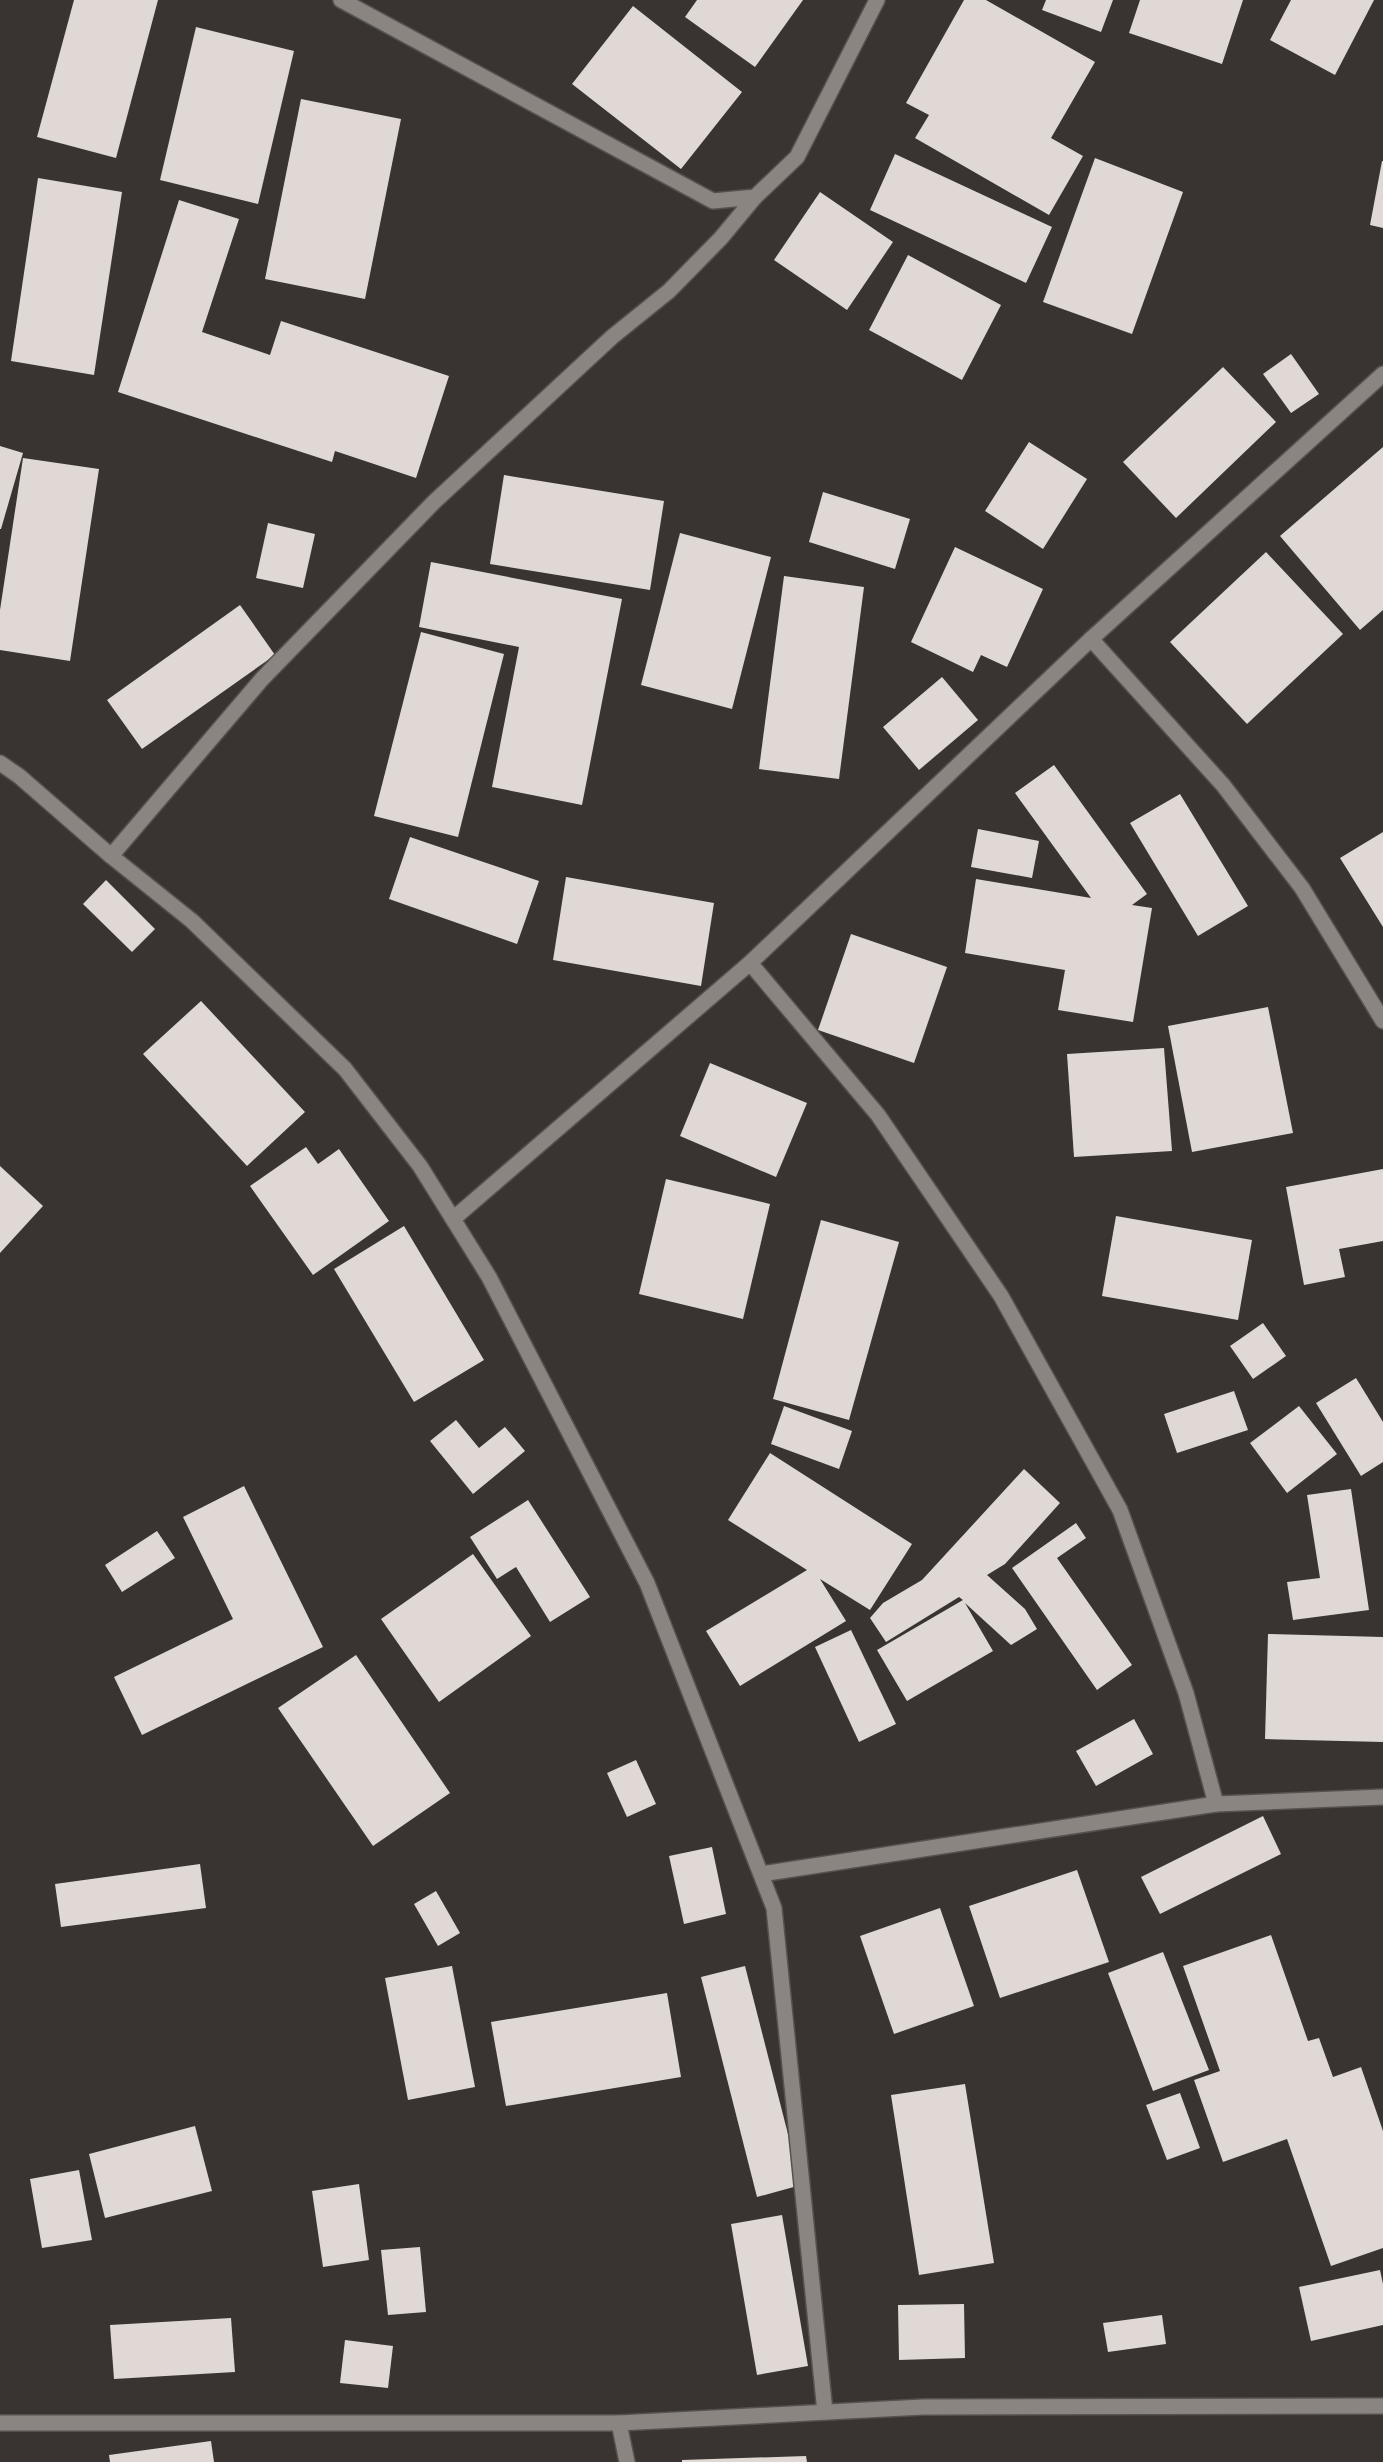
<svg xmlns="http://www.w3.org/2000/svg" width="1383" height="2462" font-family="Lato,sans-serif">
<rect width="100%" height="100%" fill="#393431"/>
<g fill="#dfd8d4">
<polygon points="74,0 158,0 116,158 37,137"/>
<polygon points="697,0 803,0 755,67 685,17"/>
<polygon points="964,0 986,0 1095,62 1051,138 1083,156 1049,215 915,138 929,115 906,103"/>
<polygon points="1046,0 1113,0 1101,32 1042,10"/>
<polygon points="1140,0 1243,0 1222,64 1129,33"/>
<polygon points="1291,0 1374,0 1335,75 1270,40"/>
<polygon points="633,6 742,92 681,169 572,84"/>
<polygon points="196,27 294,51 258,204 160,180"/>
<polygon points="301,99 401,119 365,299 265,279"/>
<polygon points="895,154 1052,227 1026,283 870,210"/>
<polygon points="1095,158 1183,192 1132,334 1043,302"/>
<polygon points="1382,161 1383,161 1383,228 1370,225"/>
<polygon points="38,178 122,192 94,375 11,361"/>
<polygon points="820,192 893,242 847,310 774,260"/>
<polygon points="179,200 239,219 202,332 270,355 281,321 449,376 416,478 335,451 332,462 118,392"/>
<polygon points="908,255 1001,305 962,380 869,330"/>
<polygon points="1291,354 1319,394 1291,413 1263,374"/>
<polygon points="1223,367 1276,422 1176,518 1123,462"/>
<polygon points="1029,442 1087,479 1043,549 985,511"/>
<polygon points="0,446 23,453 1,529 0,529"/>
<polygon points="1383,447 1383,610 1360,630 1280,536"/>
<polygon points="23,458 99,469 70,661 0,650 0,610"/>
<polygon points="504,475 664,501 650,590 490,564"/>
<polygon points="823,492 910,519 895,569 809,542"/>
<polygon points="268,523 315,534 303,588 256,578"/>
<polygon points="680,533 771,557 732,709 641,685"/>
<polygon points="955,547 1043,589 1007,667 981,655 973,672 911,642"/>
<polygon points="1266,552 1343,634 1247,724 1170,642"/>
<polygon points="431,562 622,599 582,805 492,787 519,647 419,627"/>
<polygon points="784,576 864,587 839,779 759,769"/>
<polygon points="240,605 275,655 142,749 107,700"/>
<polygon points="421,632 504,654 458,837 374,816"/>
<polygon points="942,677 978,720 919,770 883,727"/>
<polygon points="1054,765 1147,894 1132,905 1152,908 1133,1022 1058,1010 1065,970 965,953 976,879 1091,898 1015,793"/>
<polygon points="1180,794 1248,906 1198,936 1130,823"/>
<polygon points="978,829 1039,841 1032,878 971,867"/>
<polygon points="1383,832 1383,927 1340,858"/>
<polygon points="410,837 539,881 517,944 389,899"/>
<polygon points="566,877 714,903 701,986 553,960"/>
<polygon points="106,880 155,929 132,952 83,904"/>
<polygon points="851,934 947,967 914,1063 818,1030"/>
<polygon points="201,1001 305,1112 247,1166 143,1054"/>
<polygon points="1268,1007 1293,1133 1192,1152 1168,1026"/>
<polygon points="1164,1048 1172,1151 1074,1157 1067,1054"/>
<polygon points="710,1063 807,1103 776,1177 680,1136"/>
<polygon points="306,1147 318,1164 339,1149 389,1221 313,1275 250,1186"/>
<polygon points="0,1166 43,1206 0,1253"/>
<polygon points="1383,1169 1383,1241 1339,1249 1345,1277 1304,1285 1286,1187"/>
<polygon points="666,1179 770,1204 743,1319 639,1294"/>
<polygon points="1116,1216 1252,1240 1238,1320 1102,1296"/>
<polygon points="821,1220 899,1242 849,1420 773,1399"/>
<polygon points="404,1226 484,1360 414,1402 334,1269"/>
<polygon points="1263,1323 1286,1356 1253,1379 1230,1346"/>
<polygon points="1356,1378 1383,1422 1383,1462 1361,1476 1316,1403"/>
<polygon points="1234,1391 1248,1430 1177,1453 1164,1414"/>
<polygon points="784,1406 852,1431 839,1469 771,1444"/>
<polygon points="1299,1406 1337,1454 1287,1493 1250,1443"/>
<polygon points="456,1420 479,1448 505,1427 525,1451 473,1494 430,1441"/>
<polygon points="770,1453 912,1544 870,1610 820,1579 846,1621 740,1686 706,1631 807,1570 728,1520"/>
<polygon points="1024,1469 1060,1503 1005,1564 987,1575 1025,1609 1037,1629 1011,1645 965,1603 993,1651 907,1701 877,1650 963,1600 959,1597 886,1642 870,1618 883,1603 922,1580"/>
<polygon points="244,1486 323,1647 142,1735 114,1677 233,1619 183,1517"/>
<polygon points="1351,1489 1369,1610 1293,1620 1287,1582 1320,1578 1307,1495"/>
<polygon points="528,1500 590,1597 550,1622 516,1567 497,1579 470,1537"/>
<polygon points="1076,1523 1086,1538 1057,1558 1132,1665 1097,1690 1012,1568"/>
<polygon points="157,1531 175,1558 122,1592 105,1565"/>
<polygon points="473,1554 531,1636 439,1702 381,1619"/>
<polygon points="851,1630 896,1724 859,1742 815,1647"/>
<polygon points="1268,1634 1383,1637 1383,1742 1265,1739"/>
<polygon points="356,1655 450,1793 373,1846 278,1708"/>
<polygon points="1134,1719 1153,1754 1096,1786 1076,1751"/>
<polygon points="636,1760 656,1804 627,1817 607,1773"/>
<polygon points="1263,1816 1281,1854 1160,1914 1141,1877"/>
<polygon points="712,1847 726,1914 684,1924 669,1856"/>
<polygon points="200,1864 206,1908 61,1927 55,1884"/>
<polygon points="1077,1870 1109,1962 1000,1998 969,1906"/>
<polygon points="436,1891 460,1933 438,1946 414,1904"/>
<polygon points="940,1908 974,2006 894,2034 860,1936"/>
<polygon points="1271,1935 1308,2041 1319,2038 1333,2077 1361,2067 1383,2131 1383,2248 1331,2266 1287,2139 1223,2162 1194,2080 1220,2071 1183,1966"/>
<polygon points="1163,1952 1209,2070 1153,2091 1108,1973"/>
<polygon points="452,1966 475,2087 408,2100 385,1978"/>
<polygon points="745,1966 801,2185 757,2197 701,1977"/>
<polygon points="667,1993 681,2077 506,2106 491,2022"/>
<polygon points="965,2084 994,2263 919,2275 891,2095"/>
<polygon points="1180,2093 1200,2148 1167,2160 1146,2105"/>
<polygon points="195,2126 212,2191 105,2218 89,2154"/>
<polygon points="79,2170 92,2240 42,2248 30,2179"/>
<polygon points="359,2184 369,2260 323,2267 312,2191"/>
<polygon points="782,2215 808,2366 757,2375 731,2224"/>
<polygon points="420,2247 426,2312 388,2315 381,2250"/>
<polygon points="1380,2270 1383,2284 1383,2325 1311,2341 1299,2287"/>
<polygon points="964,2304 965,2358 899,2360 898,2305"/>
<polygon points="1162,2315 1166,2344 1108,2352 1103,2323"/>
<polygon points="231,2318 235,2372 114,2379 110,2325"/>
<polygon points="345,2340 393,2346 388,2388 340,2383"/>
<polygon points="211,2441 214,2462 110,2462 109,2455"/>
<polygon points="806,2456 807,2462 682,2462 682,2460"/>
</g>
<g fill="none" stroke-linecap="round" stroke-linejoin="round">
<defs>
<g id="minor">
<polyline points="341,0 713,201 755,197 797,157 877,0"/>
<polyline points="1091,639 1223,785 1302,888 1383,1021"/>
<polyline points="0,763 19,776 111,856 192,921 345,1069 420,1166 489,1277 647,1583 774,1908 825,2412"/>
<polyline points="111,856 262,679 434,502 612,337 669,291 721,238 755,197"/>
<polyline points="750,963 878,1115 1001,1296 1120,1510 1186,1693 1216,1804"/>
<polyline points="453,1219 750,963 1091,639 1383,374"/>
<polyline points="761,1874 1216,1804 1383,1797"/>
<polyline points="0,2423 619,2423 923,2407 1383,2406"/>
<polyline points="619,2423 627,2462"/>
</g>
</defs>
<use href="#minor" stroke="#55514f" stroke-width="18"/>
<use href="#minor" stroke="#8b8582" stroke-width="15"/>
</g>
</svg>
